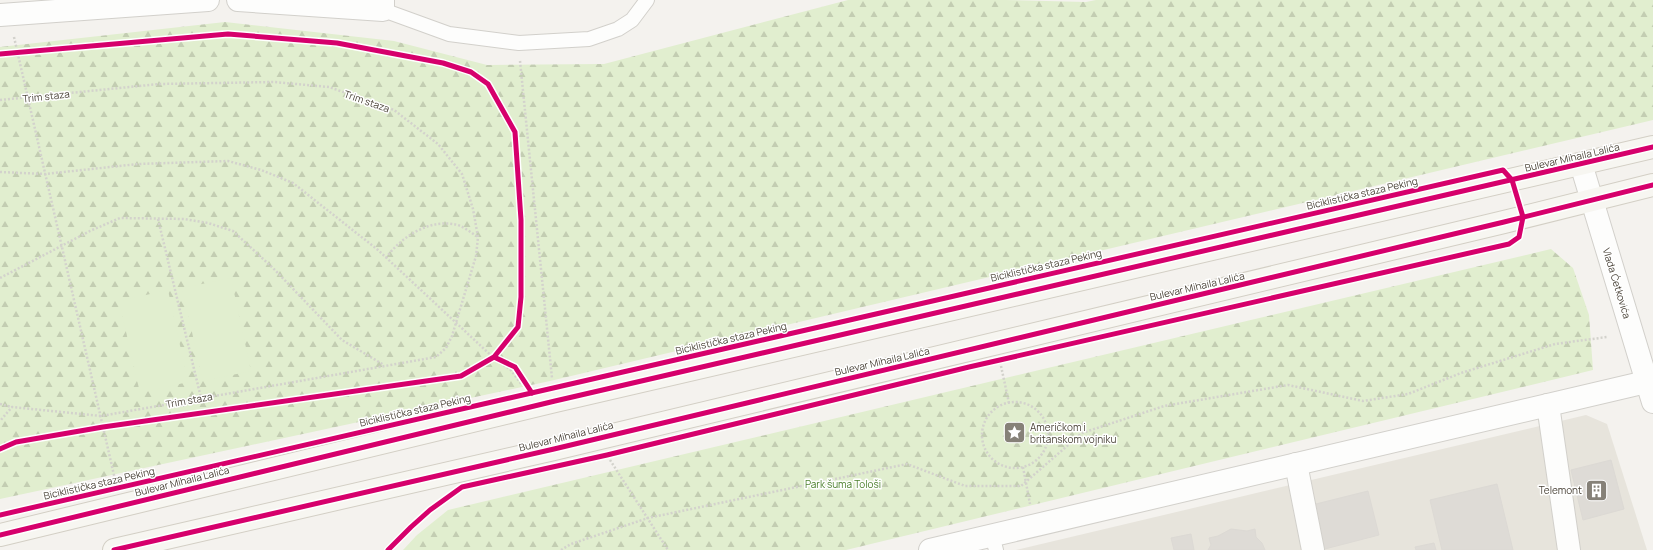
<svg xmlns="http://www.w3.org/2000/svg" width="1653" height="550" font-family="Manrope,sans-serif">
<defs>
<pattern id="forest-firs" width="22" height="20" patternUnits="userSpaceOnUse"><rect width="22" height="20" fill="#e1eecf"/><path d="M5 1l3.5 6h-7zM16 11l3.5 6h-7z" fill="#c3cdb2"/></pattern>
</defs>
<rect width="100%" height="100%" fill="#f4f2ee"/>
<polygon fill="#e7e4dc" points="1586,415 1607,424 1647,550 1016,550"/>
<g fill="url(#forest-firs)">
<polygon points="848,0 1005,0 1086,2 1096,0 1653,0 1653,120 550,381 0,499 0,47 225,22 394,41 487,65 604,64"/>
<polygon points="1551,249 1573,268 1589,315 1593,370 846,550 403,550 417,535 448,510"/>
</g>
<g fill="#e1eecf">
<polygon points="231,278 251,371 203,381 182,288"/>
<polygon points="168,290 188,382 140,393 119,301"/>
</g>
<g fill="#dedbd6" stroke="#dcd9d4">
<polygon points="1611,460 1624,509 1583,520 1571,470"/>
<polygon points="1497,484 1513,550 1442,550 1430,500"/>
<polygon points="1368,491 1379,535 1321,550 1308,506"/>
<polygon points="1231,529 1247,531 1255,529 1256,537 1262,543 1265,550 1208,550 1211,545 1209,538 1218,536"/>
<polygon points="1191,534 1194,550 1174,550 1171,538"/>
<polygon points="1434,543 1436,550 1416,550 1415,547"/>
</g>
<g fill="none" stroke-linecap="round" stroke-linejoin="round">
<defs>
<g id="service">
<polyline points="383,10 449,34 519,43 589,39 618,29 632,20 647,0"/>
<polyline points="992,535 996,550"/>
</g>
<g id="minor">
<polyline points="238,0 383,10 383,0"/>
<polyline points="0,15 208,0"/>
<polyline points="1548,405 1569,550"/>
<polyline points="1296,464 1313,550"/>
<polyline points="930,550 1646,382"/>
</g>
<polyline id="tertiary" points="1581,164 1653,402"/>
<g id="secondary">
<polyline points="0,535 555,401 1653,147"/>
<polyline points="114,550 554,449 1504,222 1653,185"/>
</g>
</defs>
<use href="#service" stroke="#d2d0cb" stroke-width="16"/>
<use href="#minor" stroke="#d2d0cb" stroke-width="24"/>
<use href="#tertiary" stroke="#d2d0cb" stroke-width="24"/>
<use href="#secondary" stroke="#d3cfc5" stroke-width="24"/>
<g stroke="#d3d2cc" stroke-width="2.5" stroke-dasharray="2 2" stroke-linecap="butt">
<polyline points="14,37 116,484"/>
<polyline points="520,61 552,378"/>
<polyline points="0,100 159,84 274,82 329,87 394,110 438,144 462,174 473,209 478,237 476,256 452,336 446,348 436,357 101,416 12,407 0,421"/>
<polyline points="0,172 45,174 138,164 228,161 261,170 293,183 378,250 497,361 510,369 522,385"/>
<polyline points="158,219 201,398"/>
<path d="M 386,258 C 400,238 427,220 453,224 C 462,225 470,232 478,237"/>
<polyline points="0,278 90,231 120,218 184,219 208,223 233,231 275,270 342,340 384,365"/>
<polyline points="1001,366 1009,403"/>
<circle cx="1015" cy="435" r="33"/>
<polyline points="0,404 12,407"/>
<polyline points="610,460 668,550"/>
<polyline points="1023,467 1030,504"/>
<polyline points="561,550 571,544 648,518 907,464 965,486 1021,486 1082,433 1164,406 1288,385 1363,401 1408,394 1461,373 1555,344 1607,337"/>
</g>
<use href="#service" stroke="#fdfdfc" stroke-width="14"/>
<use href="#minor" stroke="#fdfdfc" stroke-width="22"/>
<use href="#tertiary" stroke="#fdfdfc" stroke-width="22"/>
<use href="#secondary" stroke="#f7f6f1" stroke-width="22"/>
<defs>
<g id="cycleway">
<polyline points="0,54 228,34 337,43 443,63 471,72 488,84 515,132 521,220 521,297 518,327 494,357 461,376 103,427 16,442 0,449"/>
<polyline points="494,357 515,367 532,393"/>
<polyline points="0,515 1503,170 1512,180 1523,217 1519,237 1509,244 969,367 607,455 462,487 430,510 411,527 388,550"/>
<polyline points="0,535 555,401 1653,147"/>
<polyline points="114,550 554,449 1504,222 1653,185"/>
</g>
</defs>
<use href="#cycleway" stroke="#fff" stroke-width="8"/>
<use href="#cycleway" stroke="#d6006c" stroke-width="5"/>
</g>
<defs>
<symbol id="sight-square" viewBox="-11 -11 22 22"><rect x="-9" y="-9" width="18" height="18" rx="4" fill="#868178" stroke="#fff"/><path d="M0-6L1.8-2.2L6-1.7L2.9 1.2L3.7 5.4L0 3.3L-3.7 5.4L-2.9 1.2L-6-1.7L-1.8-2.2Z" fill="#fff"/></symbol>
<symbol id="building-square" viewBox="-11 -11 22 22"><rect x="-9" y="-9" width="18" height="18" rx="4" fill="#868178" stroke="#fff"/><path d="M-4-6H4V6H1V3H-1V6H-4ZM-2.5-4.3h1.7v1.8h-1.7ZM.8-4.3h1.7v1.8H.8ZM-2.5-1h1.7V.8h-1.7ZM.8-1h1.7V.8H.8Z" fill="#fff"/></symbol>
</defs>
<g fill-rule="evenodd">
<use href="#sight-square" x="1002" y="420" width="25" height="25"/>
<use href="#building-square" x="1584" y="478" width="25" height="25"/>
</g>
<g text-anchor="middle" stroke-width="3" stroke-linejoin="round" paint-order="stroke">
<g font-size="10" fill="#4b4439" stroke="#fff">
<text transform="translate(46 96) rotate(-6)" y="4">Trim staza</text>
<text transform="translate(367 101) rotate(19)" y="4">Trim staza</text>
<text transform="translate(1572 157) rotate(-13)" y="4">Bulevar Mihaila Lalića</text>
<text transform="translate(1362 193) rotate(-13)" y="4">Biciklistička staza Peking</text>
<text transform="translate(1046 265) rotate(-13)" y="4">Biciklistička staza Peking</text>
<text transform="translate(1617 283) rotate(73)" y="4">Vlada Ćetkovića</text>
<text transform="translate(1197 286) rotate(-13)" y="4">Bulevar Mihaila Lalića</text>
<text transform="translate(731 338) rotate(-13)" y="4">Biciklistička staza Peking</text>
<text transform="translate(882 361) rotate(-13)" y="4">Bulevar Mihaila Lalića</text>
<text transform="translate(189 400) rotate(-10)" y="4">Trim staza</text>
<text transform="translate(415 410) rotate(-13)" y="4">Biciklistička staza Peking</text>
<text transform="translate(566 436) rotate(-14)" y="4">Bulevar Mihaila Lalića</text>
<text transform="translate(182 481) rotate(-14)" y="4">Bulevar Mihaila Lalića</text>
<text transform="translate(99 483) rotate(-13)" y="4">Biciklistička staza Peking</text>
</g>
<g font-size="10" fill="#4b4439" stroke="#fff" text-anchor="start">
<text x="1030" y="431">Američkom i<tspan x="1030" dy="12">britanskom vojniku</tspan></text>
<text x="1582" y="494" text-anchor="end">Telemont</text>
</g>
<g font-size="10" fill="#4a7f2a" stroke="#fff">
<text x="843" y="488">Park šuma Tološi</text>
</g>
</g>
</svg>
